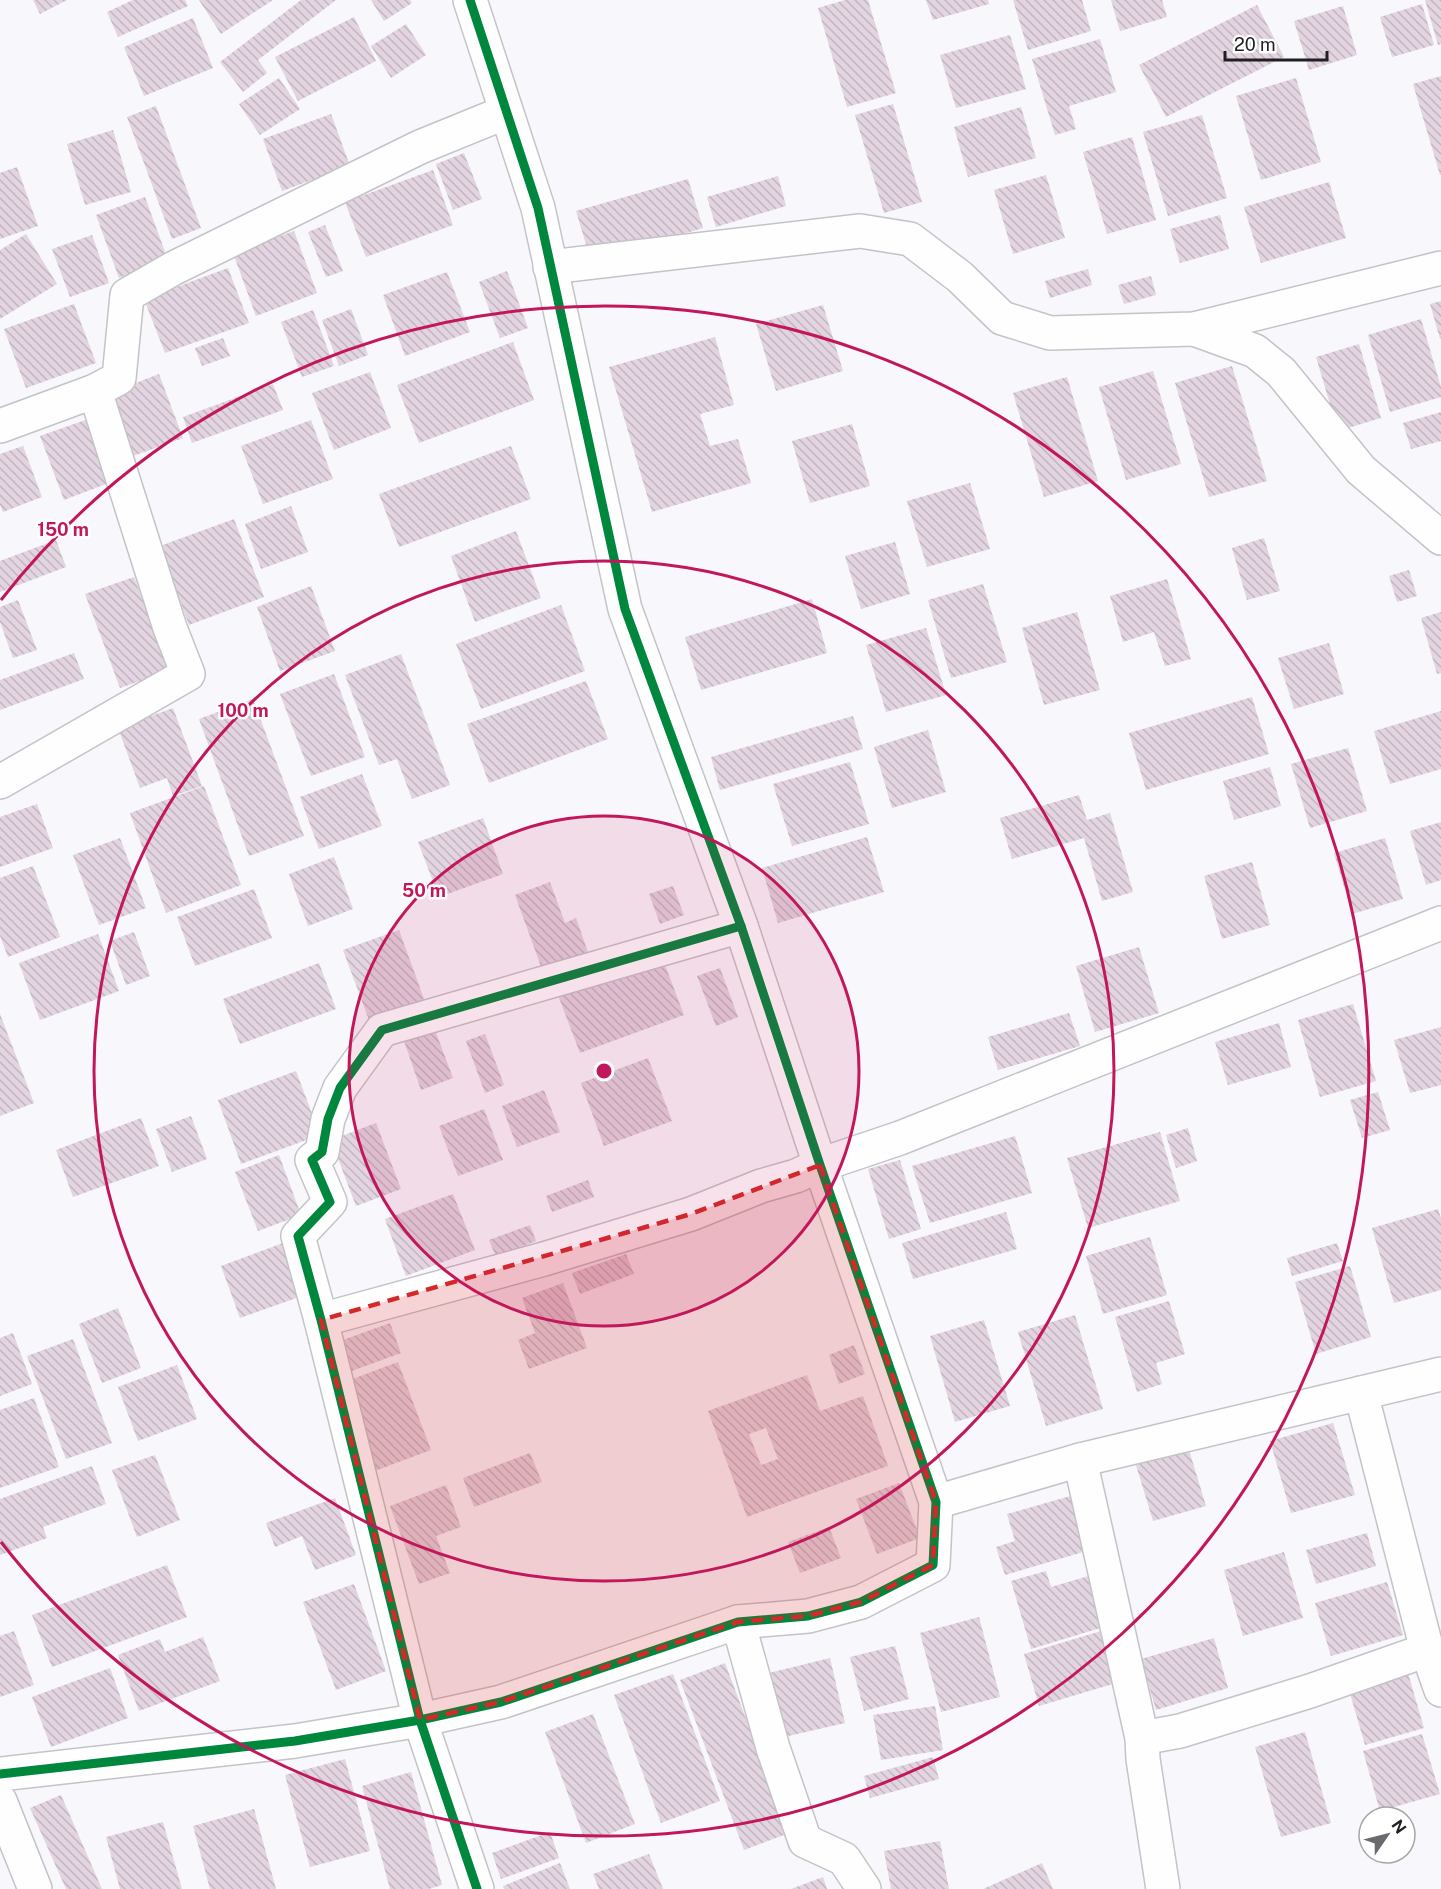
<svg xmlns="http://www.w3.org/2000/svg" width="1441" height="1889" font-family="'Public Sans',sans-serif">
<defs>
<pattern id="building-back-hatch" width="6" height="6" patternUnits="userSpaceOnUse" patternTransform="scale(1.5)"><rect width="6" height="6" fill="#e2d4e0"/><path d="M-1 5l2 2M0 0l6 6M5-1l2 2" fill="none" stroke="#c2b6c0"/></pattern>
</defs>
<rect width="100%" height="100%" fill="#f7f7fc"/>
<g fill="url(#building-back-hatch)" fill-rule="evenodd">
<polygon points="33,0 67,0 40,14"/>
<polygon points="133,0 185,0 188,6 118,37 107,12"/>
<polygon points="199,0 273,0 221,34"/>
<polygon points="301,0 336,0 258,60 267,73 243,92 220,62"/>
<polygon points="371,0 410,0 412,3 384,21"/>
<polygon points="845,0 868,0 896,93 847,107 818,8"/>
<polygon points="926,0 988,0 989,4 933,20"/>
<polygon points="1013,0 1082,0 1091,31 1028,50"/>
<polygon points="1111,0 1162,0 1167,17 1120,31"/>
<polygon points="1425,0 1441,0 1441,44 1438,45"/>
<polygon points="1422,4 1434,45 1392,57 1380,17"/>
<polygon points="1257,5 1284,57 1166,117 1139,65"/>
<polygon points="1343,6 1357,55 1309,70 1294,21"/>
<polygon points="354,17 376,61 298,101 275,57"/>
<polygon points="193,18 213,68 144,96 124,47"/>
<polygon points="406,24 426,55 391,78 371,46"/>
<polygon points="1010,35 1026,89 956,108 940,55"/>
<polygon points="1100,39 1116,92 1069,106 1076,129 1055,135 1032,59"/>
<polygon points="1441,76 1441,175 1440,175 1413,84"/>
<polygon points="279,78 300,109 260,135 239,104"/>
<polygon points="1296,78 1321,162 1261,180 1236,96"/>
<polygon points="893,104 922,202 884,213 855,115"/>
<polygon points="156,106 201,228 172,239 127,117"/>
<polygon points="1021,107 1036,158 968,177 954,127"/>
<polygon points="331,114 350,166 282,191 263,139"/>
<polygon points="1202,115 1227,198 1168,216 1143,132"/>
<polygon points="113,130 131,192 85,205 67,144"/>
<polygon points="1132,137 1156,220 1107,234 1083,152"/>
<polygon points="464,153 482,199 453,210 436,164"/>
<polygon points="17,167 38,226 0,239 0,173"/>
<polygon points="433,170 453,225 366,257 345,202"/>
<polygon points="1046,175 1065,238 1013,254 994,190"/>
<polygon points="778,176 786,206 716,227 707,197"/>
<polygon points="688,179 703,228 591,261 576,211"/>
<polygon points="1329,182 1346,238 1261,263 1244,207"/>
<polygon points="145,197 168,260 119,278 96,215"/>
<polygon points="1220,215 1229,249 1180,263 1170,229"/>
<polygon points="325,225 343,271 326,277 308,232"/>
<polygon points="294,231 317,293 256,316 233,253"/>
<polygon points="26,234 57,284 0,319 0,250"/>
<polygon points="92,235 109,283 70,297 52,249"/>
<polygon points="228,268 249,323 165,353 144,299"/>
<polygon points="1088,269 1092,285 1050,298 1045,281"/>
<polygon points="507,271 528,328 500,338 479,282"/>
<polygon points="447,272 470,332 405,356 383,295"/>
<polygon points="1151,276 1156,295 1124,304 1118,285"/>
<polygon points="1441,301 1441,339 1440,339 1430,304"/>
<polygon points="74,304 96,363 26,388 4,329"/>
<polygon points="823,305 843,371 776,391 756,324"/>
<polygon points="351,309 368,355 339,366 322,320"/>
<polygon points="313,310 334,366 302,377 281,322"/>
<polygon points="1421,319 1441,387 1441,397 1390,412 1368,335"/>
<polygon points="715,337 734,405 700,414 710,446 738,439 751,483 652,512 609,367"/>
<polygon points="223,338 230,356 202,366 195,348"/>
<polygon points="513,342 534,400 419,443 397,385"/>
<polygon points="1359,344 1381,418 1338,431 1316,357"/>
<polygon points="1232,366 1267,481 1209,497 1175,383"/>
<polygon points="1153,371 1181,464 1126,480 1099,387"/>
<polygon points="370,372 391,428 334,450 312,393"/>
<polygon points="159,374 183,438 133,456 110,393"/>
<polygon points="1067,377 1098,481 1044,497 1013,393"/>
<polygon points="273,384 283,410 192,443 183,417"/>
<polygon points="1441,412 1441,441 1411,449 1403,423"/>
<polygon points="91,418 114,481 64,500 40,436"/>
<polygon points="311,420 333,479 263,504 241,446"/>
<polygon points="852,424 870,486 810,503 792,441"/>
<polygon points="23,446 42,497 3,512 0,505 0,454"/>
<polygon points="511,446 531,499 399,547 379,494"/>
<polygon points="970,483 990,549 927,567 907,501"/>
<polygon points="291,506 308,552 261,569 245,524"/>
<polygon points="234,519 264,597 189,625 160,546"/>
<polygon points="516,531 541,598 475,622 451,556"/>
<polygon points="1264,538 1280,591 1247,600 1232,548"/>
<polygon points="56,540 66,567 0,592 0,561"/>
<polygon points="895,542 910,594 861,609 845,556"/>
<polygon points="1409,570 1417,596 1397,602 1389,576"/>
<polygon points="134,577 169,671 120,688 85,594"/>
<polygon points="1167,579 1191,659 1165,666 1154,632 1123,642 1110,596"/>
<polygon points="983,584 1007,662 951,678 928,600"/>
<polygon points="311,586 335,651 280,671 257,607"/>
<polygon points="812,599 827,653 701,690 685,637"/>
<polygon points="18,600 37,650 13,658 0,622 0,607"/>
<polygon points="561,605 585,671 481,709 456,644"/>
<polygon points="1077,612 1100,690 1044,705 1022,628"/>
<polygon points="1441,612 1441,673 1437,674 1421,618"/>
<polygon points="926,628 946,695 886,712 866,645"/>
<polygon points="1329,643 1344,694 1294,709 1278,658"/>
<polygon points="74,653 84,679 0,710 0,680"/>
<polygon points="401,654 450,785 412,799 397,759 379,765 345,675"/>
<polygon points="334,674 365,757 311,776 280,694"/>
<polygon points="586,681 608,739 489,783 467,724"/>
<polygon points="1252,697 1269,754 1146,790 1129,733"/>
<polygon points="253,699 304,836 249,856 199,719"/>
<polygon points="173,708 202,786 173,796 167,778 140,788 118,728"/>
<polygon points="1441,711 1441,769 1390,784 1374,731"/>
<polygon points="853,716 863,749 720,790 711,757"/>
<polygon points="928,730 946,792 892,808 874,747"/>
<polygon points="1348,748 1367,811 1310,828 1291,764"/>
<polygon points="850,762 869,824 792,846 773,784"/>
<polygon points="1270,767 1281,806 1234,820 1223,781"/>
<polygon points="362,774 382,826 319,849 300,797"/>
<polygon points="204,786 241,885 166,913 130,813"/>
<polygon points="1079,795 1087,820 1110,813 1133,892 1102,901 1084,838 1012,859 1000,818"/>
<polygon points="37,804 53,848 0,867 0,817"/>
<polygon points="483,818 503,874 439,897 418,842"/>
<polygon points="1441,822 1441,880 1426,885 1410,831"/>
<polygon points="867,837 884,892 778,923 762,868"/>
<polygon points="120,838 146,908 99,925 73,855"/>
<polygon points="1385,838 1403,899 1352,914 1334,853"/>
<polygon points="334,857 353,909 308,926 289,874"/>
<polygon points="1252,862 1270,925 1222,939 1204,876"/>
<polygon points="33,866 60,937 8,957 0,936 0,878"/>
<polygon points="550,882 565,923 576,918 589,955 543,972 515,895"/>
<polygon points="673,886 684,915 660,924 649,894"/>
<polygon points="254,889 272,938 195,966 177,917"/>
<polygon points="399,930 424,999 369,1020 343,950"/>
<polygon points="134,932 150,976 126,985 110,941"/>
<polygon points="98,934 119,991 40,1020 19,963"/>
<polygon points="1139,947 1159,1013 1095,1032 1076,966"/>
<polygon points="662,957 684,1015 580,1053 558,995"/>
<polygon points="319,963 336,1009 240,1044 223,999"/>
<polygon points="720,968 738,1017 716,1026 697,976"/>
<polygon points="1353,1004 1376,1081 1320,1097 1298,1020"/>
<polygon points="1069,1013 1080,1046 998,1070 988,1037"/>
<polygon points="0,1014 34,1103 0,1116"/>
<polygon points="1279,1023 1291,1067 1228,1085 1215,1042"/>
<polygon points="1441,1027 1441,1085 1410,1093 1394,1040"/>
<polygon points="435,1030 453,1078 421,1090 404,1041"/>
<polygon points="485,1034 504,1085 485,1093 466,1041"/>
<polygon points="648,1058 672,1121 604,1146 581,1083"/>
<polygon points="296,1071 320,1135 241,1164 218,1100"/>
<polygon points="544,1090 560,1132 517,1147 502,1106"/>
<polygon points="1378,1092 1390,1130 1362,1138 1350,1100"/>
<polygon points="484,1109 503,1160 458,1176 439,1126"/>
<polygon points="191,1116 207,1159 172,1172 156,1129"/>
<polygon points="141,1118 159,1166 73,1197 56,1150"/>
<polygon points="376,1123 401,1189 356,1206 331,1140"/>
<polygon points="1188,1128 1197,1161 1176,1168 1166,1135"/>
<polygon points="1160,1132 1180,1201 1088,1228 1067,1158"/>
<polygon points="1015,1136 1032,1193 930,1223 912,1166"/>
<polygon points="279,1155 301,1215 258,1231 235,1172"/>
<polygon points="900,1160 921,1229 889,1239 868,1169"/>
<polygon points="588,1180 594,1197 552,1212 546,1196"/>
<polygon points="453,1194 475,1250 406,1276 385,1219"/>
<polygon points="1438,1209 1441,1218 1441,1290 1394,1303 1372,1228"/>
<polygon points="1006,1212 1017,1249 913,1279 902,1243"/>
<polygon points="530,1225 536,1241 496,1257 489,1240"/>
<polygon points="1150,1237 1167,1295 1103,1314 1086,1256"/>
<polygon points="283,1243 302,1296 240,1318 221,1266"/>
<polygon points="1337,1243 1343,1261 1292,1276 1287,1258"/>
<polygon points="626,1254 634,1274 580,1294 572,1273"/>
<polygon points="1350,1266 1371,1337 1316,1354 1295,1282"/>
<polygon points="563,1283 587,1348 529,1369 518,1340 535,1333 522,1298"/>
<polygon points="1169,1301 1185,1354 1156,1363 1162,1384 1137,1392 1115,1317"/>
<polygon points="118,1308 141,1368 102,1383 79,1324"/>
<polygon points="1075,1315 1103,1409 1046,1426 1018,1332"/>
<polygon points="984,1320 1010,1406 955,1422 930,1336"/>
<polygon points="390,1323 401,1353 349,1372 337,1342"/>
<polygon points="13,1333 32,1384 0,1396 0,1338"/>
<polygon points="73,1339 112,1443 66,1459 27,1356"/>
<polygon points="854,1345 865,1374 839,1384 829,1355"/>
<polygon points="398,1362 431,1450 372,1472 339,1384"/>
<polygon points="177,1365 197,1419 138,1441 118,1387"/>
<path d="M 807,1375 L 820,1411 L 863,1396 L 888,1466 L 747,1517 L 708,1411 ZM 766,1428 L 778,1459 L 761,1465 L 749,1434 Z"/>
<polygon points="34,1398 59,1467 0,1488 0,1410"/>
<polygon points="1333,1423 1355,1495 1291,1513 1270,1441"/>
<polygon points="1189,1450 1206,1506 1153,1521 1136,1465"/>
<polygon points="530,1453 542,1482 474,1507 463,1478"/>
<polygon points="155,1455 180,1520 137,1537 112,1470"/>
<polygon points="92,1466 106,1504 43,1527 47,1538 0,1555 0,1499"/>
<polygon points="899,1483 920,1538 877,1554 856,1499"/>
<polygon points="446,1485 461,1527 436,1536 450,1573 419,1584 390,1506"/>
<polygon points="1074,1495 1090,1550 1005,1575 996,1547 1015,1541 1007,1514"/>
<polygon points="335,1498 356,1555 315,1570 302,1536 275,1547 266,1523"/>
<polygon points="829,1527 841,1558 800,1573 788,1542"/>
<polygon points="1367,1533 1376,1566 1316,1584 1306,1550"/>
<polygon points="1284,1552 1303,1618 1243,1636 1224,1570"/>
<polygon points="167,1565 187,1617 52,1667 32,1615"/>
<polygon points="1046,1571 1051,1587 1092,1575 1107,1626 1031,1649 1011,1581"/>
<polygon points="1387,1582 1403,1635 1331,1656 1315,1603"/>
<polygon points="354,1584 386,1671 336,1690 303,1602"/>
<polygon points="979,1617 1000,1697 941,1712 920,1633"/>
<polygon points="14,1631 34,1685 0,1697 0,1636"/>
<polygon points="1101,1631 1116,1683 1039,1706 1024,1654"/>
<polygon points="203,1637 220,1681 139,1711 118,1655 160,1639 165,1652"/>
<polygon points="1214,1638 1228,1688 1156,1710 1141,1659"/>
<polygon points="895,1646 909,1699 864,1711 850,1657"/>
<polygon points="830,1658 845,1723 784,1737 769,1673"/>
<polygon points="725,1663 789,1833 744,1850 680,1680"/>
<polygon points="110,1668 128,1718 51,1747 32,1697"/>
<polygon points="1408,1673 1424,1728 1365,1745 1349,1690"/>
<polygon points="673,1674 720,1801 661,1823 614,1695"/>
<polygon points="935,1706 943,1750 881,1760 873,1715"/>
<polygon points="593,1714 635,1824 586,1843 545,1732"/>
<polygon points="1305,1732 1331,1823 1281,1837 1255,1747"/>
<polygon points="1422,1734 1440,1794 1380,1811 1363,1751"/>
<polygon points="933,1757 939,1779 870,1798 864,1776"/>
<polygon points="345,1759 370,1851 310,1867 285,1775"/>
<polygon points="411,1772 442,1885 429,1889 390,1889 362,1786"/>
<polygon points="61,1795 102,1889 66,1889 30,1808"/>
<polygon points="254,1809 276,1889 210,1889 193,1826"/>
<polygon points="163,1822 182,1889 120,1889 106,1837"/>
<polygon points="550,1832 559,1858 501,1879 492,1853"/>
<polygon points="940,1841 949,1889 891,1889 884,1851"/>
<polygon points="649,1854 663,1889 599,1889 593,1874"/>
<polygon points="560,1863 570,1889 504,1889 503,1886"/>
<polygon points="1042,1863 1053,1889 983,1889"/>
<polygon points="823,1877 827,1889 791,1889"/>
</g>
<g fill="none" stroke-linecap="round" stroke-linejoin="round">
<defs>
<g id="minor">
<polyline points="550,267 860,231 910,239 960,277 1002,318 1050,333 1194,329 1441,268"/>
<polyline points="1194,329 1255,351 1281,372 1361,470 1441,538"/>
<polyline points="0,426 95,391 119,378 127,295 174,268 420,147 506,112"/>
<polyline points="0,782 188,674 170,628 95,391"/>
<polyline points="321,1320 544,1259 691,1214 761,1186 796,1176 820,1165 900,1138 1441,923"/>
<polyline points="1361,1393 1427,1650 1441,1690"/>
<polyline points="1080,1460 1142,1738 1143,1759 1163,1889"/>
<polyline points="936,1502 1080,1460 1441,1374"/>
<polyline points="738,1622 773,1748 805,1841 844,1859 864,1889"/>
<polyline points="1142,1738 1180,1731 1310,1691 1427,1650"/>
<polyline points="0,1774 295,1741 420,1720 501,1702 738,1622 808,1616 861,1602 933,1565 936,1502 820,1165 741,926 625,609 538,208 470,0"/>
<polyline points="0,1801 35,1889"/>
<polyline points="477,1889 420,1720 321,1320 298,1236 330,1202 312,1160 322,1152 328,1119 340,1088 382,1030 741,926"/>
</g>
</defs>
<use href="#minor" stroke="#c4c4c8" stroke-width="36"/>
<use href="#minor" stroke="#fefeff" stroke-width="33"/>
<defs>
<g id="cycleway">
<polyline points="0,1774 295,1741 420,1720 501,1702 738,1622 808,1616 861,1602 933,1565 936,1502 820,1165 741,926 625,609 538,208 470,0"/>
<polyline points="477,1889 420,1720 321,1320 298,1236 330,1202 312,1160 322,1152 328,1119 340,1088 382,1030 741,926"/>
</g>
</defs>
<use href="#cycleway" stroke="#fff" stroke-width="13"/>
<use href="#cycleway" stroke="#00873e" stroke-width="9"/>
</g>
<path fill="#d62828" fill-opacity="0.2" stroke="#d62828" stroke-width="4.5" stroke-dasharray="12 8" stroke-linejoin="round" d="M 820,1165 L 936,1502 L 933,1565 L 861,1602 L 808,1616 L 738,1622 L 501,1702 L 420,1720 L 321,1320 L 691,1214 Z"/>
<circle cx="604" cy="1071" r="255" fill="#c2185b" fill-opacity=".12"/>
<g fill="none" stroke="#c2185b" stroke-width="3">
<circle cx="604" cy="1071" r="255"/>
<circle cx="604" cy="1071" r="510"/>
<path d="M1 600A765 765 0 1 1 1 1542"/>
</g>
<circle cx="604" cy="1071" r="9" fill="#c2185b" stroke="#fff" stroke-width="3"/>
<g font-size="18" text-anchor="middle" font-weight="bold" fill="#c2185b" stroke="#fff" stroke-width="5" stroke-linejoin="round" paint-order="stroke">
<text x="63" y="536">150 m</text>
<text x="243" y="717">100 m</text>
<text x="424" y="897">50 m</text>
</g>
<g transform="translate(1387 1835) rotate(55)"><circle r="28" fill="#ffffff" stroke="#a6a6a7" stroke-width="1.5"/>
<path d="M0-4.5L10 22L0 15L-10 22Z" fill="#6b6b6f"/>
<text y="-9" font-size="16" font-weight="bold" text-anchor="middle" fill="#202023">N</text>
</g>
<path d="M1225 51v9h102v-9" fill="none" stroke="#202023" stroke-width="3"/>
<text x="1234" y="51" font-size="18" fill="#202023" stroke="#ffffff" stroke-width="4.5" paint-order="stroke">20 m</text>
</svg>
